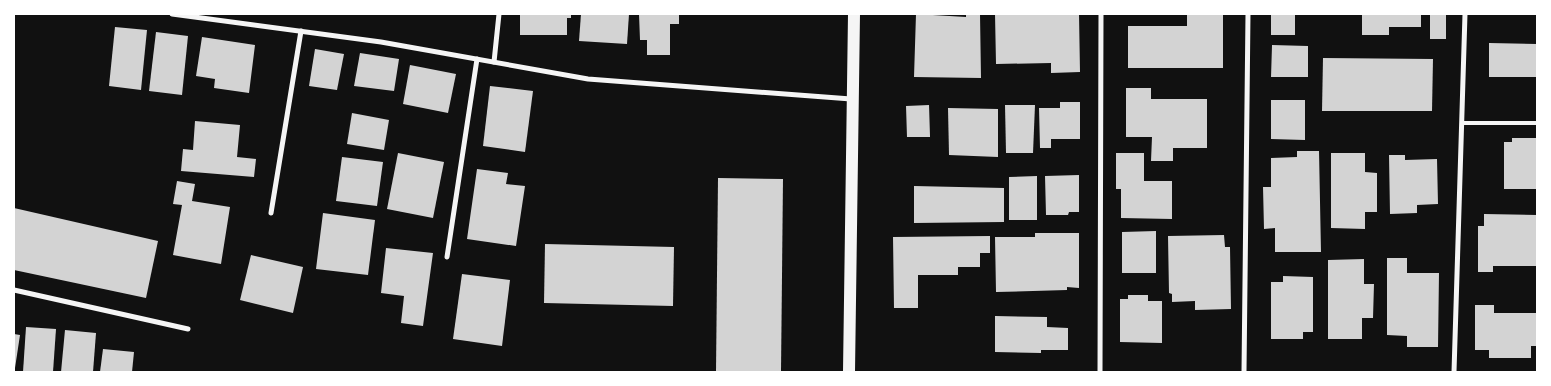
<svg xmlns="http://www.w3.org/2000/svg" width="1551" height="386" font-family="Figtree,sans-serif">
<rect width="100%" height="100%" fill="#111"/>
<g fill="#d3d3d3">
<polygon points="520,14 571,14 571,18 567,18 567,35 520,35"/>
<polygon points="581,14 629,14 627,44 579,41"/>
<polygon points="639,14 679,14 679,24 670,24 670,55 647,55 647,40 640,40"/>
<polygon points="916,14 966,17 966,14 980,14 981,78 914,77"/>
<polygon points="995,14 1079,14 1080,72 1051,73 1051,63 996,64"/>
<polygon points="1187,14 1223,14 1223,68 1128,68 1128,26 1187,26"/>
<rect x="1271" y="14" width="24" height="21"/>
<polygon points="1362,14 1421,14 1421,27 1389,27 1389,35 1362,35"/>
<rect x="1430" y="14" width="16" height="25"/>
<polygon points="115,27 147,30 141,90 109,86"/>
<polygon points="156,32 188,36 182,95 149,91"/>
<polygon points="202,37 255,45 249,93 214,88 215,79 196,76"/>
<polygon points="1489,43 1537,44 1537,77 1489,77"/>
<polygon points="1272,45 1308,46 1308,77 1271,77"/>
<polygon points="315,49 344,54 337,90 309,86"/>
<polygon points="360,53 399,59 394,91 354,86"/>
<polygon points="1323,58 1433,59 1432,111 1322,111"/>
<polygon points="410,65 456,74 448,113 403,104"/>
<polygon points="490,86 533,91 525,152 483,146"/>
<polygon points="1126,88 1151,88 1151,99 1207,99 1207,148 1173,148 1173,161 1151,161 1152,137 1126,137"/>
<polygon points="1271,100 1305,100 1305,140 1271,139"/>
<polygon points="1060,102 1080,102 1080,139 1051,139 1051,148 1040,148 1039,108 1060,108"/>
<polygon points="929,105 930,137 907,137 906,106"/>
<polygon points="1005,105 1035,105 1033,153 1006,153"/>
<polygon points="948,108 998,109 998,157 949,155"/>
<polygon points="352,113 389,120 384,150 347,144"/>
<polygon points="195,121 240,125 237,157 256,159 254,177 181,171 183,149 193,150"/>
<polygon points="1512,138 1537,138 1537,189 1504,189 1504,142 1512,142"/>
<polygon points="1297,151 1319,151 1321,252 1275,252 1275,228 1264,229 1263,187 1271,187 1271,158 1297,157"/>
<polygon points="398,153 444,162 433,218 387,209"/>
<polygon points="1116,153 1144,153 1144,181 1172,181 1172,219 1121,218 1121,189 1116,189"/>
<polygon points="1331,153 1365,153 1365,172 1377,173 1377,212 1365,212 1365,229 1331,228"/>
<polygon points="1389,155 1405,155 1405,160 1437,159 1438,204 1417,205 1417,213 1390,214"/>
<polygon points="342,157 383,162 377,206 336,201"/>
<polygon points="477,169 508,173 506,184 525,186 516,246 467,239"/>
<polygon points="1079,175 1079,212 1069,212 1068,215 1046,215 1045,176"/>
<polygon points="1037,176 1037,220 1009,220 1009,177"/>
<polygon points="718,178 783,179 781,372 716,372"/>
<polygon points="177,181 195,184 192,201 230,207 221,264 173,255 182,205 173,204"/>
<polygon points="914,186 1004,188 1004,222 914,223"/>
<polygon points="14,208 158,241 146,298 14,270"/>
<polygon points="323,213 375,220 368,275 316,269"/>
<polygon points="1484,214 1537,215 1537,266 1493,266 1493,272 1478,272 1478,226 1484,226"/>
<polygon points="1156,231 1156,273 1122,273 1122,232"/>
<polygon points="1035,233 1079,233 1079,288 1067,287 1067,290 996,292 995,237 1035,237"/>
<polygon points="1224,235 1225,247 1230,247 1231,309 1195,310 1195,301 1172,302 1172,294 1169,293 1168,236"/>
<polygon points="990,236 990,253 980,253 980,267 958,267 958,275 918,275 918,308 894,308 893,237"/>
<polygon points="545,244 674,247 673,306 544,303"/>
<polygon points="386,248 433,253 423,326 401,323 404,296 381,293"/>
<polygon points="251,255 303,267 293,313 240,300"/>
<polygon points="1387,258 1407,258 1407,273 1439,273 1438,347 1407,347 1407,336 1387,335"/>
<polygon points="1364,259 1364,284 1374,284 1373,318 1362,318 1362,339 1328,339 1328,260"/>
<polygon points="462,274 510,280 502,346 453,339"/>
<polygon points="1283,276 1313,277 1313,332 1303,332 1303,339 1271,339 1271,282 1283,282"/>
<polygon points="1128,295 1148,295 1148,301 1162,301 1162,343 1120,342 1120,299 1128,299"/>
<polygon points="1475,305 1494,305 1494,313 1537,313 1537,346 1531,346 1531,358 1489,358 1489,350 1475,350"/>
<polygon points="995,316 1047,317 1047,327 1068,328 1068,350 1041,350 1041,353 995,352"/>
<polygon points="26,327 56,329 53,372 23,372"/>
<polygon points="65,330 96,333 93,372 61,372"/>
<polygon points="14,334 20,335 15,368 14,368"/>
<polygon points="103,349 134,352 132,372 100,372"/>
</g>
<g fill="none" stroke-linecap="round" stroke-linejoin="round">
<polyline stroke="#f5f5f5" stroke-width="4" points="1462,123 1537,123"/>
<g stroke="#f5f5f5" stroke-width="5">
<polyline points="172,14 381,42 588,79 851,99"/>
<polyline points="494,62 499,14"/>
<polyline points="271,213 301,31"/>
<polyline points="447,257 477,59"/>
<polyline points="14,290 188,329"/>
<polyline points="1100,372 1101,14"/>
<polyline points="1244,372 1248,14"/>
<polyline points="1454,372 1465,14"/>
</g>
<polyline stroke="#f5f5f5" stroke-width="12" points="849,372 854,14"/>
</g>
<rect width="1551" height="386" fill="none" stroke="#ffffff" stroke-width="30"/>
</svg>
